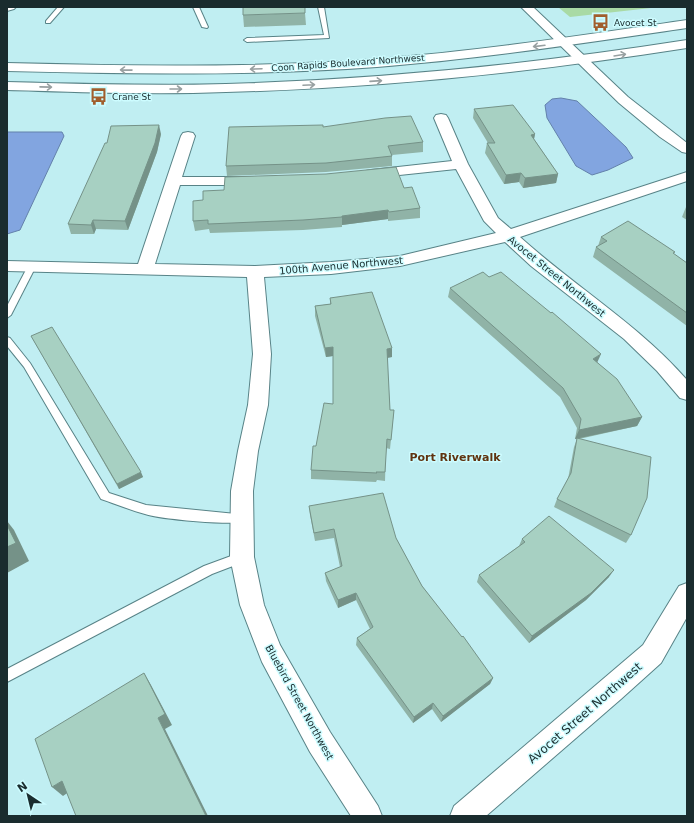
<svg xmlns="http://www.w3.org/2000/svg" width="694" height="823" font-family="'DejaVu Sans',sans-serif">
<rect width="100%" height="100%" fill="#c0eef2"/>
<polygon fill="#a9daa5" points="558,7 660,7 570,17"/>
<g fill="#82a5e0" stroke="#6381ab">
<polygon points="561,98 577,101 626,147 633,158 608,170 592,175 576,166 547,118 545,105 552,99"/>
<polygon points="7,132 62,132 64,136 20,230 7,234"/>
</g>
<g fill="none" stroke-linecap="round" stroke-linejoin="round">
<defs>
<g id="service">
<polygon points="58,7 64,7 50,23 46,23 46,21"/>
<polygon points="193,7 199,7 208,27 207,28 202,27"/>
<polygon points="318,7 324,7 329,38 247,42 244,40 247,38 324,35"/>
<polygon points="32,263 36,266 11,315 7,318 7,306 28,266"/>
<path d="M 7,337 L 10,338 L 30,363 L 109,493 L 146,505 L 246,515 L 248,518 L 246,521 C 233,526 160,519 145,514 C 130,510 116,504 101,499 L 24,367 L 7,346 Z"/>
<polygon points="242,552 246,553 248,557 246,561 212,574 7,682 7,669 204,566"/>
</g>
<g id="minor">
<polygon points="7,7 16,7 14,9 7,11"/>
<polygon points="521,7 533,7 628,97 687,143 687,153 682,152 660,137 619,103"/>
<path d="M 441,114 L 446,115 L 448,118 L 468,164 L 498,218 L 511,229 L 687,172 L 687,181 L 520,237 C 574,286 638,324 687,380 L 687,400 L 680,398 L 657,371 L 624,339 L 531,266 L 505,242 L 400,266 L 331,274 L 264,277 L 271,354 L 268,405 L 258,451 L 253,491 L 254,557 L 264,605 L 280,645 L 330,732 L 378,806 L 382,816 L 351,816 L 310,752 L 262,662 L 240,605 L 230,557 L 231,491 L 238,451 L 248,405 L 253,354 L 247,277 L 7,271 L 7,261 L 138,264 L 181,136 L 183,133 L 188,132 L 193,133 L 195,136 L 182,177 L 252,177 L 257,178 L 259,181 L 257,184 L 252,185 L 180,185 L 155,264 L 255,266 L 331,262 L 400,256 L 496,233 L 484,221 L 456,169 L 371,178 L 366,177 L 364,174 L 366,171 L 371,170 L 452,161 L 434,118 L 436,115 Z"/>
<polygon points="687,583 687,617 661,663 621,699 486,816 450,816 454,806 643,645 679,586"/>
</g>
<g id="secondary">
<path d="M 687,20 L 687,28 C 584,43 481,59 377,67 C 254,76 130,74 7,71 L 7,63 C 130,66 254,68 377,59 C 481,51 584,35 687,20 Z"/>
<path d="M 687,40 L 687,48 C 534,72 381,88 226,92 C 153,95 80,92 7,90 L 7,82 C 80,84 153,86 226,84 C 381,79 534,64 687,40 Z"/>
</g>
</defs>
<use href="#service" stroke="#588387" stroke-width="2"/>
<use href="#minor" stroke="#588387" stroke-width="2"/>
<use href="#secondary" stroke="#588387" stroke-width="2"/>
<use href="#service" fill="#fff" fill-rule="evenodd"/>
<use href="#minor" fill="#fff" fill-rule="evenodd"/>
<use href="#secondary" fill="#fff" fill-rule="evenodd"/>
</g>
<g fill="#90b3a7">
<polygon points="305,13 306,25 244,27 243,15"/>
<polygon points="474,109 535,134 534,139 558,174 556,183 523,188 519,182 504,184 485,153 487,143 488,143 473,118"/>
<polygon points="323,127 423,142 423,152 392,155 392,166 326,172 227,176 226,166"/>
<polygon points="161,134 157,152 128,230 96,229 94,234 71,234 68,224"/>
<polygon points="404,188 420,208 420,218 388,221 388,219 342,225 342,227 303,230 210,233 209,229 195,231 193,221"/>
<polygon points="686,207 687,207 687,220 682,217"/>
<polygon points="601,237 674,254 687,263 687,326 593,257 596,247 598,246"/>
<polygon points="450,288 598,363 642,417 637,426 579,439 631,535 626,543 554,507 557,499 568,479 574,447 577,439 575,439 577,428 560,397 448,297"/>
<polygon points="330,298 392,357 387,358 390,410 394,410 390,449 386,448 385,481 377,480 376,482 311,479 311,470 316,446 333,404 333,356 326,357 315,316 315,306 330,304"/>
<polygon points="31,336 143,477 119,489"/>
<polygon points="309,506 396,538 422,586 493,678 490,684 441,722 432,709 413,723 356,645 357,638 370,629 356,600 338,608 326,581 325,573 340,567 334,538 315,541 310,515"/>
<polygon points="522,539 609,577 586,600 529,643 477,582 479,575 519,546"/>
</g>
<g fill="#759288">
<polygon points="159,125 161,134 157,152 128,230 125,221"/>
<polygon points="535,134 533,144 531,135"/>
<polygon points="521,173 519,182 504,184 506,175"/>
<polygon points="558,174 556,183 523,188 525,178"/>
<polygon points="388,210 388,219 342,225 342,216"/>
<polygon points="93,220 96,229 94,234 91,225"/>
<polygon points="333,347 333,356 326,357 325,348"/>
<polygon points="392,348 392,357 386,358 387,349"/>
<polygon points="601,354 597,363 593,359"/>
<polygon points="642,417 637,426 575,439 579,430"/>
<polygon points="141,472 143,477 119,489 117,484"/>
<polygon points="7,521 14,530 29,561 7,573"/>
<polygon points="614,570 609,577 586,600 529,643 532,636"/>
<polygon points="356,593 356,600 338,608 338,600"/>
<polygon points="144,673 151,685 172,725 165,729 208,816 206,816 158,718"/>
<polygon points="493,678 490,684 441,722 443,716"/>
<polygon points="433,703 432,709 413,723 414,717"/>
<polygon points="62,781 73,789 63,796 52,787"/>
</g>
<g fill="#a7d0c2" stroke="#759288">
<polygon points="243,7 305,7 305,13 243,15"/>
<polygon points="513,105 535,134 531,135 558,174 525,178 521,173 506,175 487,143 495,143 474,109"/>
<polygon points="411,116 423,142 388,146 392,156 326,163 226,166 229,127 323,125 323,127 385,118"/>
<polygon points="159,125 155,143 125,221 93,220 91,225 68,224 105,143 107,143 111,126"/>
<polygon points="396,167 404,188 412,187 420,208 389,212 388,210 342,216 342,217 303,220 208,224 208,220 193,221 193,201 203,200 203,191 224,190 225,177 326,174"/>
<polygon points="628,221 675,252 673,253 687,263 687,313 596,247 607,241 601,237"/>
<polygon points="483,272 489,277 501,272 551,313 552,312 601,354 593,359 617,379 642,417 579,430 581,419 563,388 450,288"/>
<polygon points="372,292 392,348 387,349 390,410 394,410 391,440 387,439 385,472 376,472 377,473 311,470 313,446 316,446 324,403 333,404 333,347 325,348 315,306 331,304 330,298"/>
<polygon points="52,327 141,472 117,484 31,336"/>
<polygon points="577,438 651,457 647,498 631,535 557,499 571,473"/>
<polygon points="383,493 396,538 422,586 462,637 463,636 493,678 443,716 433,703 414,717 357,638 373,627 356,593 338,600 325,573 342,566 334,529 314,533 309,506"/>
<polygon points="549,516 614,570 591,593 532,636 479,575 525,542 522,539"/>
<polygon points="7,525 16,543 7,547"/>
<polygon points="144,673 165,714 158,718 206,816 76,816 62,781 52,787 35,739"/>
</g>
<defs><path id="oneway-shaft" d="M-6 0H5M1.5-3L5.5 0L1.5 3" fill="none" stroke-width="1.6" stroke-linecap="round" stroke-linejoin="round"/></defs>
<g stroke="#98a0a1">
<use href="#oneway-shaft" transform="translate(539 46) rotate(173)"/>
<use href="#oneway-shaft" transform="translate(620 55) rotate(-9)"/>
<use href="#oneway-shaft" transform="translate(256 69) rotate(178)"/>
<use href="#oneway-shaft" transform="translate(126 70) rotate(-179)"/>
<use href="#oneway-shaft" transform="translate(376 81) rotate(-4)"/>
<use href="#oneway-shaft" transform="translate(309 85) rotate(-3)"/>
<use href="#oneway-shaft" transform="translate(46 87) rotate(1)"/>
<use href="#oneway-shaft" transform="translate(176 89)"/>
</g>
<defs>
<symbol id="bus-bare" viewBox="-9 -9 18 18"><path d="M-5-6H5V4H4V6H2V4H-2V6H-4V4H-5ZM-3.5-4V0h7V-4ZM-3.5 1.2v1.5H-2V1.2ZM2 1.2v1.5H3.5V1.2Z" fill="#a15e2d" stroke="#cdfcff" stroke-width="2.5" paint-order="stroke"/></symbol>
</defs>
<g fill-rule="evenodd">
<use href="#bus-bare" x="588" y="10" width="25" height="25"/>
<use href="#bus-bare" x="86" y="84" width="25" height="25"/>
</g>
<g text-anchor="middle" stroke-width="3" stroke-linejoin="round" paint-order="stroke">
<g font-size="9" fill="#1a2c2e" stroke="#cdfcff" text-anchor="start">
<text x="614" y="26">Avocet St</text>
<text x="112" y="100">Crane St</text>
</g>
<g font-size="9" fill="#1a2c2e" stroke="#cdfcff">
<text transform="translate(348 63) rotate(-4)" y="3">Coon Rapids Boulevard Northwest</text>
</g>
<g font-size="10" fill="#1a2c2e" stroke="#cdfcff">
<text transform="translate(341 265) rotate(-5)" y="4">100th Avenue Northwest</text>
<text transform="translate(557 276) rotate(39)" y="4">Avocet Street Northwest</text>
<text transform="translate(300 702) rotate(61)" y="4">Bluebird Street Northwest</text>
</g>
<g font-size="11" font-weight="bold" fill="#603310" stroke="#cdfcff">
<text x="455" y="461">Port Riverwalk</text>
</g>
<g font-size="12" fill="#1a2c2e" stroke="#cdfcff">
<text transform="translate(585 713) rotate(-41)" y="4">Avocet Street Northwest</text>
</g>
</g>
<rect width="694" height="823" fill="none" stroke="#1a2c2e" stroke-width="16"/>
<g transform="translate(28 795) rotate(325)" stroke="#cdfcff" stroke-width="3" paint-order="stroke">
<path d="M0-3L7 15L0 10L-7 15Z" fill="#1a2c2e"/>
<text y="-6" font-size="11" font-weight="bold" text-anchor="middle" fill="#1a2c2e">N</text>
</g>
</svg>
